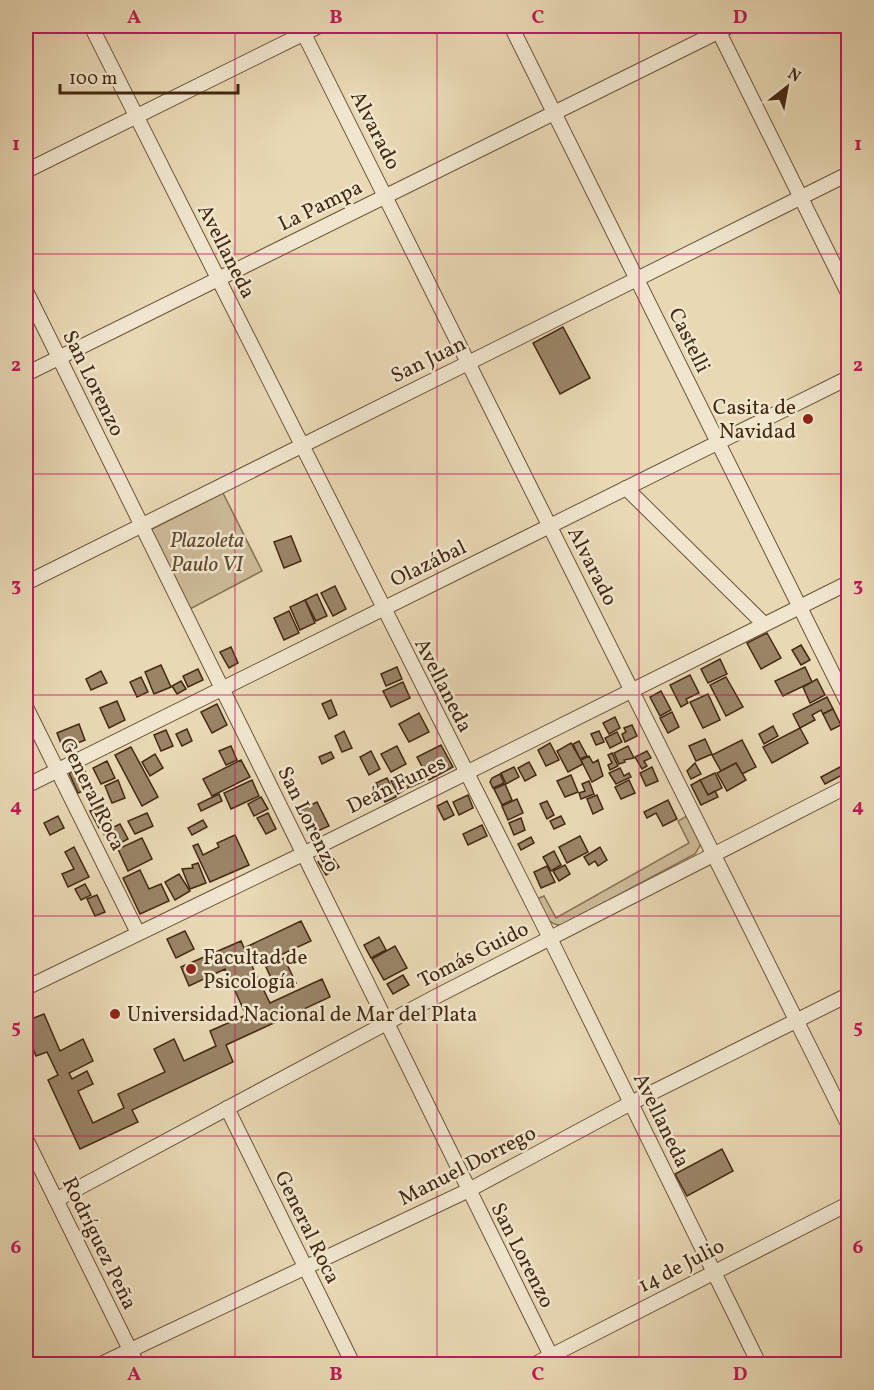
<svg xmlns="http://www.w3.org/2000/svg" width="874" height="1390" font-family="Vollkorn,serif">
<rect width="100%" height="100%" fill="#e8d8b4"/>
<filter id="stains"><feTurbulence type="fractalNoise" baseFrequency=".00333" numOctaves="4"/><feColorMatrix values="0 0 0 0 .2 0 0 0 0 .09 0 0 0 0 .02 0 0 0 .5 -.17"/></filter>
<radialGradient id="worn" r=".72"><stop offset=".6" stop-color="#630" stop-opacity="0"/><stop offset="1" stop-color="#630" stop-opacity=".3"/></radialGradient>
<g fill="#ccba98" stroke="#887254" stroke-width="1.5">
<polygon points="223,493 262,571 190,609 150,530"/>
<path d="M 687,816 L 701,844 L 695,854 L 562,925 C 547,926 543,911 537,899 L 544,896 L 556,918 L 689,843 L 678,821 Z"/>
</g>
<g fill="#998466" stroke="#432911" stroke-width="1.5">
<polygon points="563,327 590,378 560,394 533,343"/>
<polygon points="291,536 301,561 284,568 274,542"/>
<polygon points="335,586 346,609 333,616 321,593"/>
<polygon points="317,594 327,616 316,621 305,600"/>
<polygon points="305,600 315,623 300,630 290,607"/>
<polygon points="289,611 299,633 284,640 274,618"/>
<polygon points="767,633 781,658 761,669 747,643"/>
<polygon points="801,645 810,660 801,665 792,650"/>
<polygon points="231,647 238,663 229,668 220,652"/>
<polygon points="720,659 727,674 708,683 701,669"/>
<polygon points="161,665 171,687 154,694 145,672"/>
<polygon points="397,667 402,679 386,686 381,674"/>
<polygon points="805,667 812,682 783,696 775,681"/>
<polygon points="198,669 203,680 188,687 183,676"/>
<polygon points="101,671 107,683 91,690 86,679"/>
<polygon points="690,675 699,693 686,699 688,703 681,707 670,685"/>
<polygon points="141,677 148,692 137,697 130,682"/>
<polygon points="726,677 743,707 726,716 710,685"/>
<polygon points="817,679 825,695 810,703 803,687"/>
<polygon points="181,681 186,689 177,694 172,686"/>
<polygon points="403,682 410,698 391,707 383,691"/>
<polygon points="661,691 671,710 660,716 650,697"/>
<polygon points="708,694 720,720 703,728 690,702"/>
<polygon points="827,697 833,709 823,714 821,710 812,715 815,720 800,728 793,714"/>
<polygon points="331,700 337,715 329,719 322,704"/>
<polygon points="117,701 125,720 109,728 100,708"/>
<polygon points="217,704 227,725 212,733 201,712"/>
<polygon points="833,709 841,725 831,730 823,714"/>
<polygon points="672,712 679,727 668,733 660,718"/>
<polygon points="419,713 429,732 409,742 399,724"/>
<polygon points="615,717 620,728 609,734 603,723"/>
<polygon points="79,724 85,740 63,749 57,733"/>
<polygon points="632,725 637,736 625,742 622,734 626,732 624,728"/>
<polygon points="773,726 778,736 764,744 759,734"/>
<polygon points="800,728 808,743 772,763 763,747"/>
<polygon points="187,729 192,741 182,746 176,734"/>
<polygon points="166,730 173,746 161,751 154,735"/>
<polygon points="344,731 352,748 342,752 335,736"/>
<polygon points="599,731 604,742 596,745 591,734"/>
<polygon points="617,732 622,742 610,748 605,738"/>
<polygon points="705,739 712,754 696,761 689,746"/>
<polygon points="742,740 756,767 742,774 736,763 721,771 712,755"/>
<polygon points="579,741 587,756 580,759 573,744"/>
<polygon points="550,743 559,760 546,766 538,750"/>
<polygon points="571,743 583,764 568,772 557,751"/>
<polygon points="441,745 453,767 429,780 417,757"/>
<polygon points="231,746 237,760 226,765 219,751"/>
<polygon points="397,746 406,764 391,772 381,754"/>
<polygon points="628,746 634,758 624,760 625,762 619,764 614,753"/>
<polygon points="131,747 158,797 142,806 115,755"/>
<polygon points="371,751 380,769 369,775 360,757"/>
<polygon points="647,751 651,758 644,761 647,766 642,769 635,757"/>
<polygon points="331,752 334,758 322,764 319,757"/>
<polygon points="612,753 618,766 610,770 608,765 612,763 608,755"/>
<polygon points="155,754 163,768 150,776 142,762"/>
<polygon points="589,756 593,763 598,760 603,776 592,782 581,760"/>
<polygon points="241,760 250,777 212,796 203,779"/>
<polygon points="107,761 115,778 101,784 93,768"/>
<polygon points="529,762 536,775 525,781 518,768"/>
<polygon points="695,763 701,774 691,779 687,771"/>
<polygon points="736,763 746,780 727,791 717,773"/>
<polygon points="83,767 93,787 78,793 69,773"/>
<polygon points="514,767 519,777 506,784 501,773"/>
<polygon points="652,767 658,781 646,786 640,773"/>
<polygon points="840,767 844,774 825,784 821,777"/>
<polygon points="620,768 624,776 629,773 631,777 616,784 609,773"/>
<polygon points="418,770 424,781 411,787 405,775"/>
<polygon points="715,773 722,788 708,795 700,780"/>
<polygon points="500,774 504,783 493,788 490,782 492,778"/>
<polygon points="403,775 409,787 398,794 391,781"/>
<polygon points="571,775 578,792 565,797 557,781"/>
<polygon points="387,778 396,797 385,802 376,783"/>
<polygon points="118,780 125,798 112,803 105,786"/>
<polygon points="252,780 259,796 231,809 224,793"/>
<polygon points="629,780 635,793 621,799 615,787"/>
<polygon points="700,780 708,795 715,791 718,797 701,805 691,785"/>
<polygon points="589,781 594,794 581,799 579,793 585,791 582,784"/>
<polygon points="505,784 512,800 502,805 494,789"/>
<polygon points="219,794 222,801 201,811 198,804"/>
<polygon points="468,795 473,808 459,815 453,802"/>
<polygon points="597,795 603,809 593,814 587,799"/>
<polygon points="261,797 268,809 254,816 248,804"/>
<polygon points="517,799 523,813 508,820 502,806"/>
<polygon points="668,800 677,819 663,826 656,813 647,818 644,812"/>
<polygon points="447,801 454,815 444,820 437,806"/>
<polygon points="547,801 554,815 547,819 540,804"/>
<polygon points="317,802 329,826 309,835 297,812"/>
<polygon points="103,805 111,821 99,828 90,811"/>
<polygon points="147,813 153,826 135,834 128,821"/>
<polygon points="268,813 276,829 266,834 257,818"/>
<polygon points="58,816 64,828 50,835 44,823"/>
<polygon points="561,816 565,824 554,829 550,821"/>
<polygon points="521,818 525,830 514,835 509,823"/>
<polygon points="203,820 207,827 192,835 188,828"/>
<polygon points="120,824 128,839 111,848 103,832"/>
<polygon points="482,825 487,836 468,845 463,834"/>
<polygon points="235,835 249,865 210,882 193,846 198,844 203,855 219,847 217,843"/>
<polygon points="580,836 588,852 567,863 559,847"/>
<polygon points="531,837 534,843 521,850 518,844"/>
<polygon points="142,838 152,859 128,871 118,849"/>
<polygon points="74,847 89,877 68,887 62,874 74,869 65,852"/>
<polygon points="600,847 607,860 598,866 595,861 589,865 584,857"/>
<polygon points="554,851 561,865 551,871 543,857"/>
<polygon points="330,854 339,867 326,875 318,862"/>
<polygon points="198,863 206,883 190,889 182,869 193,868 192,865"/>
<polygon points="565,865 570,874 559,881 553,871"/>
<polygon points="547,866 555,882 541,888 534,872"/>
<polygon points="140,870 149,889 161,884 169,901 140,914 123,878"/>
<polygon points="179,874 190,891 175,900 165,882"/>
<polygon points="85,884 91,895 81,900 75,889"/>
<polygon points="97,895 105,912 95,916 87,899"/>
<polygon points="301,921 311,941 276,957 279,961 284,958 296,983 277,991 266,967 271,964 268,959 252,966 270,1003 322,979 330,997 226,1045 233,1062 132,1110 138,1122 80,1149 48,1080 58,1075 47,1052 36,1056 26,1031 26,1021 44,1014 60,1051 83,1039 93,1061 69,1073 72,1079 87,1071 93,1084 78,1091 93,1123 124,1108 118,1094 165,1072 154,1049 174,1039 184,1061 216,1046 210,1031 246,1015 225,969 189,986 181,967 241,941 244,948"/>
<polygon points="185,931 194,949 176,958 167,939"/>
<polygon points="379,937 386,950 371,958 364,945"/>
<polygon points="395,946 407,968 384,980 372,959"/>
<polygon points="403,975 409,985 393,994 387,984"/>
<polygon points="722,1149 733,1171 687,1196 675,1174"/>
</g>
<g fill="none" stroke-linecap="round" stroke-linejoin="round">
<defs>
<g id="street">
<polyline points="91,26 541,920 759,1364"/>
<polyline points="300,26 848,1124"/>
<polyline points="511,26 848,704"/>
<polyline points="716,26 848,293"/>
<polyline points="26,171 319,26"/>
<path d="M 26,291 C 204,648 376,1008 555,1364"/>
<polyline points="26,374 730,26"/>
<polyline points="626,488 764,624"/>
<polyline points="26,583 848,174"/>
<polyline points="26,707 138,933"/>
<polyline points="26,786 848,378"/>
<polyline points="26,988 303,854 848,583"/>
<polyline points="227,1108 353,1364"/>
<polyline points="26,1139 137,1364"/>
<polyline points="56,1200 435,997 848,786"/>
<polyline points="101,1364 467,1191 631,1103 848,995"/>
<polyline points="535,1364 848,1204"/>
</g>
</defs>
<use href="#street" stroke="#6c553a" stroke-width="16"/>
<use href="#street" stroke="#f0e6ce" stroke-width="14"/>
</g>
<path fill="none" stroke="#c2185b" stroke-width="1.5" stroke-opacity="0.55" d="M 235,26 L 235,1364M 437,26 L 437,1364M 639,26 L 639,1364M 26,254 L 848,254M 26,474 L 848,474M 26,695 L 848,695M 26,916 L 848,916M 26,1136 L 848,1136"/>
<g fill="#8f2418" stroke="#f0e6ce" stroke-width="2">
<circle cx="808" cy="419" r="6"/>
<circle cx="191" cy="969" r="6"/>
<circle cx="115" cy="1014" r="6"/>
</g>
<g text-anchor="middle" stroke-width="5" stroke-linejoin="round" paint-order="stroke">
<g font-size="21" fill="#432911" stroke="#f0e6ce">
<text transform="translate(376 130) rotate(63)" y="7">Alvarado</text>
<text transform="translate(320 205) rotate(-26)" y="7">La Pampa</text>
<text transform="translate(227 251) rotate(63)" y="7">Avellaneda</text>
<text transform="translate(690 340) rotate(64)" y="7">Castelli</text>
<text transform="translate(428 359) rotate(-26)" y="7">San Juan</text>
<text transform="translate(94 383) rotate(64)" y="7">San Lorenzo</text>
<text transform="translate(428 563) rotate(-26)" y="7">Olazábal</text>
<text transform="translate(593 566) rotate(63)" y="7">Alvarado</text>
<text transform="translate(444 685) rotate(63)" y="7">Avellaneda</text>
<text transform="translate(396 784) rotate(-26)" y="7">Deán Funes</text>
<text transform="translate(93 794) rotate(64)" y="7">General Roca</text>
<text transform="translate(309 819) rotate(64)" y="7">San Lorenzo</text>
<text transform="translate(473 954) rotate(-27)" y="7">Tomás Guido</text>
<text transform="translate(662 1120) rotate(64)" y="7">Avellaneda</text>
<text transform="translate(467 1165) rotate(-27)" y="7">Manuel Dorrego</text>
<text transform="translate(308 1227) rotate(64)" y="7">General Roca</text>
<text transform="translate(100 1243) rotate(64)" y="7">Rodríguez Peña</text>
<text transform="translate(523 1255) rotate(63)" y="7">San Lorenzo</text>
<text transform="translate(681 1265) rotate(-27)" y="7">14 de Julio</text>
</g>
<g font-size="21" fill="#432911" stroke="#f0e6ce" text-anchor="start">
<text x="796" y="414" text-anchor="end">Casita de<tspan x="796" dy="24">Navidad</tspan></text>
<text x="203" y="964">Facultad de<tspan x="203" dy="24">Psicología</tspan></text>
<text x="127" y="1021">Universidad Nacional de Mar del Plata</text>
</g>
<g font-size="21" font-style="italic" fill="#5e462c" stroke="#f0e6ce">
<text x="207" y="547">Plazoleta<tspan x="207" dy="24">Paulo VI</tspan></text>
</g>
</g>
<rect width="874" height="1390" fill="none" stroke="#e8d8b4" stroke-width="66"/>
<g transform="translate(787 87) rotate(31)" stroke="#f0e6ce" stroke-width="4.5" paint-order="stroke">
<path d="M0-4.5L10 22L0 15L-10 22Z" fill="#432911"/>
<text y="-9" font-size="16" font-weight="bold" text-anchor="middle" fill="#432911">N</text>
</g>
<path d="M60 84v9h178v-9" fill="none" stroke="#432911" stroke-width="3"/>
<text x="69" y="84" font-size="18" fill="#432911" stroke="#f0e6ce" stroke-width="4.5" paint-order="stroke">100 m</text>
<rect x="33" y="33" width="808" height="1324" fill="none" stroke="#c2185b" stroke-width="2"/>
<g font-size="20" text-anchor="middle" font-weight="bold" fill="#c2185b">
<text x="134" y="23">A</text>
<text x="336" y="23">B</text>
<text x="538" y="23">C</text>
<text x="740" y="23">D</text>
<text x="16" y="150">1</text>
<text x="858" y="150">1</text>
<text x="16" y="371">2</text>
<text x="858" y="371">2</text>
<text x="16" y="591">3</text>
<text x="858" y="591">3</text>
<text x="16" y="812">4</text>
<text x="858" y="812">4</text>
<text x="16" y="1033">5</text>
<text x="858" y="1033">5</text>
<text x="16" y="1253">6</text>
<text x="858" y="1253">6</text>
<text x="134" y="1380">A</text>
<text x="336" y="1380">B</text>
<text x="538" y="1380">C</text>
<text x="740" y="1380">D</text>
</g>
<rect width="100%" height="100%" filter="url(#stains)"/>
<rect width="100%" height="100%" fill="url(#worn)"/>
</svg>
